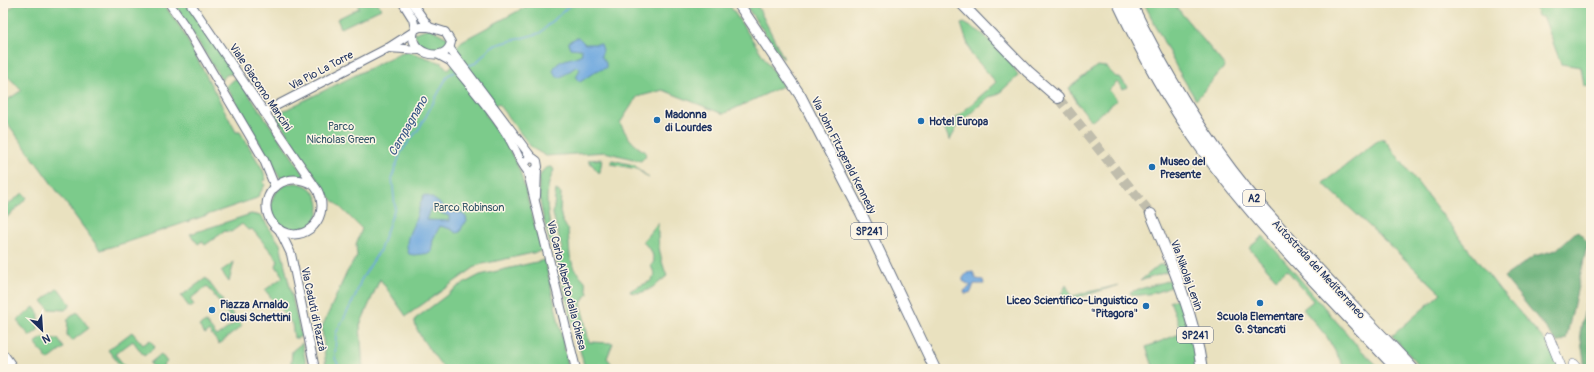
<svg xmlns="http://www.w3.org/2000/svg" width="1594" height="372" font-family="Pangolin,sans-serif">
<rect width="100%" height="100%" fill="#fcf5e5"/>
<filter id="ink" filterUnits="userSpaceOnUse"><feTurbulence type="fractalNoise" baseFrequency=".025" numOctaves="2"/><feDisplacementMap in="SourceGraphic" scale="8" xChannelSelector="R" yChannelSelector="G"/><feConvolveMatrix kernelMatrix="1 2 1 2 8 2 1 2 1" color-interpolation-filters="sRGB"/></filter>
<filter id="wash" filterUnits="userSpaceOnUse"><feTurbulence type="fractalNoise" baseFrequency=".012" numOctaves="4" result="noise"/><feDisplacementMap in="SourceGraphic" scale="16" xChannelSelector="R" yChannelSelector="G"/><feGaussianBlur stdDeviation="0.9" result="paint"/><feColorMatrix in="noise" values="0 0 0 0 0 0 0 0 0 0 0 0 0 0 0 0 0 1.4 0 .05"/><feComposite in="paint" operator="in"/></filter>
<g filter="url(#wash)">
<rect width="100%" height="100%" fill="#e9e1bf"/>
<g fill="#7ccb8b" stroke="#4c7d74">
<polygon points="17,3 163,3 182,30 236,132 240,132 263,170 266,180 263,181 265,185 257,198 131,241 100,250 3,117 3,103 22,90 3,72 3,14"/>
<polygon points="174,3 187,3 234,73 226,75 222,80"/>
<polygon points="357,3 378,3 381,9 341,28 337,19 359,8"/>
<path d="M 533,3 L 728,3 L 783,86 L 723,114 L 663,90 L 637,97 L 620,123 C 627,136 632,145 646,152 L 645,157 L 641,161 L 605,152 L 546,156 L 532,148 L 498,104 L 485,114 L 506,143 L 520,171 L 542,251 L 478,265 L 406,316 L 380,279 L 360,325 L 363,369 L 326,369 L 322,327 L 347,272 L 357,256 L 356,244 L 362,229 L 327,194 L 275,115 L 400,53 L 407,51 L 442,63 L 448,70 L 459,57 L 456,48 L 462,41 Z"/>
<polygon points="744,3 756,3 783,57 783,59"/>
<polygon points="1144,3 1173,3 1225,66 1196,100 1178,70"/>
<polygon points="1539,3 1591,3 1591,87 1584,86 1581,67 1561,64 1544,18 1538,16 1535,7"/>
<polygon points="964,23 980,32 1010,59 1018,76 997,95 989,97 959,124 950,140 944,129 996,82 971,54 961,24"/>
<polygon points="429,28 448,38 444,53 421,49 414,33"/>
<polygon points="1097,66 1106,67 1116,77 1120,77 1127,87 1123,89 1117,82 1109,90 1117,100 1092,121 1078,104 1069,88"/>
<polygon points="235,79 238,79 306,177 296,176 281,179 226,86"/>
<polygon points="1380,139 1384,139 1500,290 1547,343 1560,369 1422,369 1392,336 1441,293 1323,183"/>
<polygon points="602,159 600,172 599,173 588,160"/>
<polygon points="612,160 634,165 649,178 637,169 611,164"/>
<path d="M 552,167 L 554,170 C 541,195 549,222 556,247 L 553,250 L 550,243 C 547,229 525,166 552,167 Z"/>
<circle cx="295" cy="207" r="24"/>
<polygon points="556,190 561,193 560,211 562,220 568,230 570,256 574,269 585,281 588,294 581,303 589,342 613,343 607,358 616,369 585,369 555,255 562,249 553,214"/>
<polygon points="23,193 27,198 3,221 3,208"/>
<polygon points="251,214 261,216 280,244 301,336 298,338 294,338 292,324 265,290 283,277 276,266 278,260 252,229 248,230 242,224 231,232 225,231 205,245 202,241 198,244 190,234"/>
<path d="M 658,223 C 657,241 660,259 667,276 C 656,285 645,296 630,292 L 631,290 L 651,281 L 655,275 L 651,266 L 654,261 L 652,253 L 643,241 Z"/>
<polygon points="1263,236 1360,349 1381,369 1345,369 1327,337 1303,309 1313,301 1287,270 1276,279 1249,248"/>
<path d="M 545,260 L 569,369 L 444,369 C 437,358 413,332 415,319 L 459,286 L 480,275 Z"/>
<polygon points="234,262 229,282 221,271"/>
<polygon points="1159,265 1164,265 1170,271 1140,281"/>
<polygon points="206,278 223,301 220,303 207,286 190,299 194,305 190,308 181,296"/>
<path d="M 1170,280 L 1171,286 C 1166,291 1136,298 1131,294 L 1130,292 Z"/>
<polygon points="1066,285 1072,296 1119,285 1073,299 1067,299 1061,296"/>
<polygon points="58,288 71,305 65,310 49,309 42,301"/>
<polygon points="1178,299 1196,349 1197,369 1154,369 1146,347 1182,333 1170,301"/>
<polygon points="224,303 242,326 219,344 209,331 205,334 199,326 206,322 217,336 235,323 221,305"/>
<polygon points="34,307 39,314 38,330 30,336 17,321"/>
<polygon points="77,312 89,328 72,341 67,335 68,319"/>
<polygon points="132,332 143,345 150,340 155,347 144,356 133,341 115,354 127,369 123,369 108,350"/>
<polygon points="42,338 58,339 64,348 48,360 35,343"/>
<polygon points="302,343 307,369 285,369 291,364 292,351"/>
<polygon points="161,354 167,362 160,369 154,369 150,363"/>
</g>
<g fill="#65af77" stroke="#406f6a">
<polygon points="1577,231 1588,242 1566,339 1558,343 1504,277 1534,256 1556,250"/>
<polygon points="1591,274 1591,369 1585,369 1580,333"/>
</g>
<g fill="#6fa9df" stroke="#456c9e" fill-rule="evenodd">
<path d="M 578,37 L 585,44 L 601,44 L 603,50 L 601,56 L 606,63 L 606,68 L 596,71 L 580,82 L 576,78 L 580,69 L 577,66 L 561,77 L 557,77 L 553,71 C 557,58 572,60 582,54 L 581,49 L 570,48 L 568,42 Z"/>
<path d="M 424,195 C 438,197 443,213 461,213 L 466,217 L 467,222 L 463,225 L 460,232 L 456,233 L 451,229 L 440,226 L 433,239 L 431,253 L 414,255 L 409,254 C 403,240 412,230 416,218 C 419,210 420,202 424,195 ZM 430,209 L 449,216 L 449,221 L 426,220 Z"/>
<polygon points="973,272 976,279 983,280 984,284 974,284 971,292 965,294 964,291 971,286 963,281 963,278 967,273"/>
</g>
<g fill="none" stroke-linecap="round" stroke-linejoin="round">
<g stroke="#6fa9df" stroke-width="1.5">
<polyline points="467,66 476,63 492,46 540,33 572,3"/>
<polyline points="340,369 335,358 336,333 355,297 361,280 380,250 395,207 392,177 401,152 420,127 448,75 455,72"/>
</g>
</g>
</g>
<g filter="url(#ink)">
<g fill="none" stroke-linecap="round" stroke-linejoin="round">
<polyline stroke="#c0bdac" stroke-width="10" stroke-dasharray="10 5" stroke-linecap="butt" points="1058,98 1151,214"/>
<defs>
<g id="tertiary">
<polyline points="169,3 185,26 264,160 275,187"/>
<path d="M 190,3 L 318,191 C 333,223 296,249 274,225 C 252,200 282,166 313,185"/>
<polyline points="403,3 413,19 415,29"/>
<polyline points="412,3 429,27"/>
<path d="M 420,27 L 429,27 L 445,32 L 451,42 C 447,66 403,52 415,29 Z"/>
<polyline points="388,48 420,50"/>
<polyline points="450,49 532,158"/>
<path d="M 439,55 L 450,61 C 469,85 491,109 507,135 C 513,143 521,165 527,170 C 532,173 535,170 538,167 L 537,161 L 533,158 L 528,159 L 525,164 L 526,168"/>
<polyline points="264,112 388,48 413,32"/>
<polyline points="527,169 576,369"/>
<polyline points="536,196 537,168"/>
<polyline points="279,229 291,254 315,369"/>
</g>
<polyline id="secondary" points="1549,337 1562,369"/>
<g id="primary">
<polyline points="738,3 800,95 861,213 935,369"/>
<polyline points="961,3 1028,72 1058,98"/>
<path d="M 1151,214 C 1172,264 1194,315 1202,369"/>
<polyline points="3,355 13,369"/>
</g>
<polyline id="trunk" points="1574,365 1577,369"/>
<g id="motorway">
<path d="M 1119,3 C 1142,52 1168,100 1200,145 C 1258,226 1330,296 1398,369"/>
<path d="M 1130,3 C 1162,70 1200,133 1247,191 C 1299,253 1357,310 1412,369"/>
</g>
</defs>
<use href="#tertiary" stroke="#636d80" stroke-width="10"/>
<use href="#secondary" stroke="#636d80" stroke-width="10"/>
<use href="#primary" stroke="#636d80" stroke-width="12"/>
<use href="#trunk" stroke="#636d80" stroke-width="12"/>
<use href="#motorway" stroke="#636d80" stroke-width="14"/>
<use href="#tertiary" stroke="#fff" stroke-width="8"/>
<use href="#secondary" stroke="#fff" stroke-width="9"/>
<use href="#primary" stroke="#fff" stroke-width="10"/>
<use href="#trunk" stroke="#fff" stroke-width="11"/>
<use href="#motorway" stroke="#fff" stroke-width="12"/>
</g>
</g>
<g fill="#1f6fb2" stroke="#fcf5e5" stroke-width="1.5">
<circle cx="657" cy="120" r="4"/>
<circle cx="921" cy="121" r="4"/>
<circle cx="1152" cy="167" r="4"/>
<circle cx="1260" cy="303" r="4"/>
<circle cx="1146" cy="306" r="4"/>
<circle cx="212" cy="310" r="4"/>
</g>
<g text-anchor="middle" stroke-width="3" stroke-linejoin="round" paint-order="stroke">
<g fill="#fcf5e5" stroke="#5e6a86" stroke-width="1">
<rect x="1243" y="190" width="22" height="16" rx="3"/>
<rect x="851" y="223" width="36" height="16" rx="3"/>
<rect x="1177" y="327" width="36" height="16" rx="3"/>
</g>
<g font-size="10" font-weight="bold" fill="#1b2f5e">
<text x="1254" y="202">A2</text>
<text x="869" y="235">SP241</text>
<text x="1195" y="339">SP241</text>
</g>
<g font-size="11" fill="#1b2f5e" stroke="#fcf5e5">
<text transform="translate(321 70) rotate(-28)" y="4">Via Pio La Torre</text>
<text transform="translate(261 87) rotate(56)" y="4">Viale Giacomo Mancini</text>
<text transform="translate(844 155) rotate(63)" y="4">Via John Fitzgerald Kennedy</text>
<text transform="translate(1319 269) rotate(47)" y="4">Autostrada del Mediterraneo</text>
<text transform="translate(1187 275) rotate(70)" y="4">Via Nikolaj Lenin</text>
<text transform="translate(567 285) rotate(76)" y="4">Via Carlo Alberto dalla Chiesa</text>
<text transform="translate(314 309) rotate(78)" y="4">Via Caduti di Razzà</text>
</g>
<g font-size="11" font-weight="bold" fill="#1b2f5e" stroke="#fcf5e5" text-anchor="start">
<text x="665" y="118">Madonna<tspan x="665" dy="13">di Lourdes</tspan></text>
<text x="929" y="125">Hotel Europa</text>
<text x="1160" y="165">Museo del<tspan x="1160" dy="13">Presente</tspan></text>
<text x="1138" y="304" text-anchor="end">Liceo Scientifico-Linguistico<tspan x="1138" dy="13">"Pitagora"</tspan></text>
<text x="220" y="308">Piazza Arnaldo<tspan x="220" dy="13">Clausi Schettini</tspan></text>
<text x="1260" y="320" text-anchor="middle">Scuola Elementare<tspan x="1260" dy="13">G. Stancati</tspan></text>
</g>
<g font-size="11" fill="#335669" stroke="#fcf5e5">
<text x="341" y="130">Parco<tspan x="341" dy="13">Nicholas Green</tspan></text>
<text x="469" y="211">Parco Robinson</text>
</g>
<g font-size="12" font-style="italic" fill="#345485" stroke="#fcf5e5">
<text transform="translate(408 126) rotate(-60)" y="4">Campagnano</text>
</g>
</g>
<rect width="1594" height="372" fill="none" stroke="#fcf5e5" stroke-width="16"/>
<g transform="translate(42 330) rotate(155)" stroke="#fcf5e5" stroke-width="3" paint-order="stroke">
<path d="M0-3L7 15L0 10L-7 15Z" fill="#1b2f5e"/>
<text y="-6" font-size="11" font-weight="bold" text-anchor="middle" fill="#1b2f5e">N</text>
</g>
</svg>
